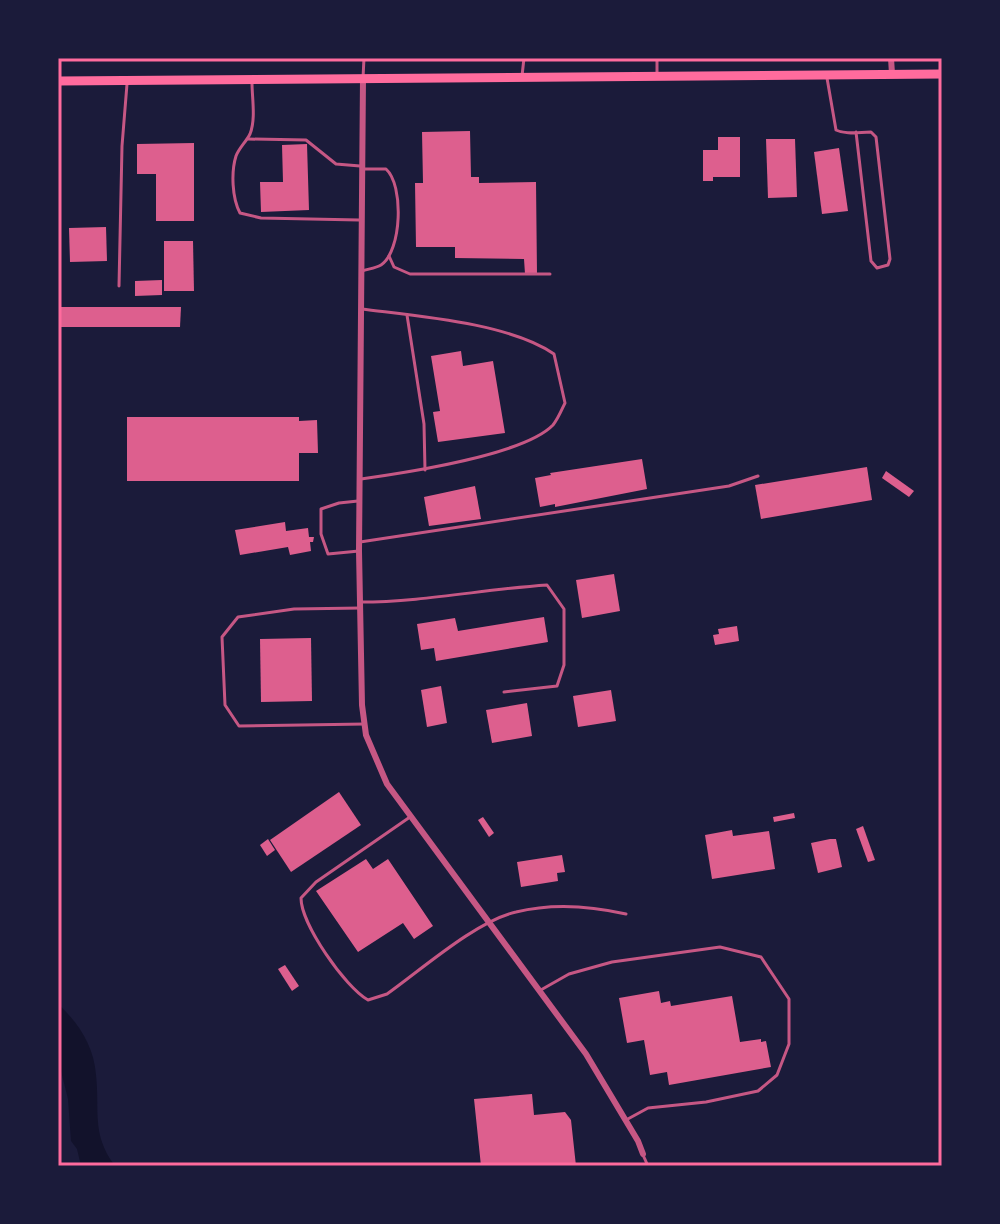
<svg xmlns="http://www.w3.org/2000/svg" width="1000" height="1224" font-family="'Fira Sans Condensed',sans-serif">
<rect width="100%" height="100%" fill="#1b1b3a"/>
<path fill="#12122b" d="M 58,1004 C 78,1022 94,1046 96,1075 C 100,1111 91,1134 115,1166 L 81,1166 L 77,1149 L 71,1141 L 68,1099 L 58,1059 Z"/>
<g fill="#dd5f8e">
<polygon points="470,131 471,177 479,177 479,183 536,182 537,274 525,274 524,259 455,258 455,247 416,247 415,183 423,183 422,132"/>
<polygon points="718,137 740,137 740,177 713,177 713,181 703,181 703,150 718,150"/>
<polygon points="766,139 795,139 797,197 768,198"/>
<polygon points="194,143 194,221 156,221 156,174 137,174 137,144"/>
<polygon points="307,144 309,210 261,212 260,182 283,182 282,145"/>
<polygon points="839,148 848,211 822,214 814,152"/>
<polygon points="106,227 107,261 70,262 69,228"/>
<polygon points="164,241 193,241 194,291 164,291"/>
<polygon points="162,280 162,295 135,296 135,281"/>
<polygon points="58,307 181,307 180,327 58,327"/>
<polygon points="461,351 463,366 493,361 505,433 438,442 433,412 440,411 431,356"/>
<polygon points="127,417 299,417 299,421 317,420 318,453 299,453 299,481 127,481"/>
<polygon points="642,459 647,489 555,507 555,504 540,507 535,478 551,475 550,473"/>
<polygon points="867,467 872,500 761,519 755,485"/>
<polygon points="886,471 914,491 909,497 882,478"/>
<polygon points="475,486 481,519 429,526 424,497"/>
<polygon points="285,522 286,531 308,528 309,537 314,537 313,542 310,542 311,551 290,555 288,547 240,555 235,530"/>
<polygon points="614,574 620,611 582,618 576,580"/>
<polygon points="544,617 548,642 436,661 434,648 421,650 417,624 455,618 458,631"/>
<polygon points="737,626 739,641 715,645 713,635 719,634 718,629"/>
<polygon points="311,638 312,701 261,702 260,639"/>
<polygon points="441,686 447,723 427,727 421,690"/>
<polygon points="611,690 616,721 578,727 573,696"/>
<polygon points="527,703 532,736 492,743 486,710"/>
<polygon points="339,792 361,825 291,872 270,840"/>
<polygon points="794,813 795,818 774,822 773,817"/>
<polygon points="483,817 494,833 489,837 478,820"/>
<polygon points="863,826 875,860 868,862 856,829"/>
<polygon points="732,830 733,836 769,831 775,869 712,879 705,835"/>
<polygon points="268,839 275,850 267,856 260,845"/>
<polygon points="830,839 836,839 842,867 818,873 811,843"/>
<polygon points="562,855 565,872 557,873 558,881 521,887 517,862"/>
<polygon points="366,859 373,869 388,859 433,926 414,939 403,923 358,952 316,891"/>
<polygon points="285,965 299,986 292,991 278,969"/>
<polygon points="659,991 661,1003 670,1001 671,1006 732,996 740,1042 761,1039 761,1042 766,1041 771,1067 669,1085 667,1072 650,1075 644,1040 627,1043 619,998"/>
<polygon points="532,1094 534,1115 565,1112 571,1120 576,1166 481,1166 474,1099"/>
</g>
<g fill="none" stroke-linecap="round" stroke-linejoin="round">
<g stroke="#c65784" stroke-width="3">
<polyline points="657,75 657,58"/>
<polyline points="522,76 524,58"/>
<polyline points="363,78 364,58"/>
<path d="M 827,78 L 836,130 C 846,135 860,132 871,132 L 876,137 L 890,259 L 888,265 L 877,268 L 871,261 L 856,132"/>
<path d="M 252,83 C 252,98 256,119 250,134 C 246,142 239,148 236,156 C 231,172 232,198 240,213 L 261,218 L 359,220"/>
<polyline points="248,139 306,140 336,164 360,166"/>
<polyline points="389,256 394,267 410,274 550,274"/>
<path d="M 362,271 C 368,269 376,268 381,265 C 402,251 404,185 386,169 L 363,169"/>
<polyline points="119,286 122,146 127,84"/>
<polyline points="407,315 424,424 425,470"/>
<path d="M 361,479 C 404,473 524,455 553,425 C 558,419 562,409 565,403 L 554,354 C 509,323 417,316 362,309"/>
<polyline points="358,501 339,503 321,509 321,534 328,554 359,551"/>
<polyline points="360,542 729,486 758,476"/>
<path d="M 360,602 C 423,602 485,589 547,585 L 564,609 L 564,665 L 557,686 L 504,692"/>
<polyline points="361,608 294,609 238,617 222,637 225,705 239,726 365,724"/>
<path d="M 410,817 L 316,882 L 301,898 C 301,924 345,987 368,1000 L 387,994 C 421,970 476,921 516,912 C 552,903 591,906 626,914"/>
<polyline points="539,991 569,974 612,962 720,947 761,957 789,999 789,1044 777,1075 758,1091 706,1102 648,1108 626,1120"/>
<polyline points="643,1155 648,1166"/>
</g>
<g stroke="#c65784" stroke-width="6">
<polyline points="891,58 892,74"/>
<polyline points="363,78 359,551 362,705 366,735 387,784 586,1054 638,1141 643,1154"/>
</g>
<polyline stroke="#ff6b9d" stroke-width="9" points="58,81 942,74"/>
</g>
<rect width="1000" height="1224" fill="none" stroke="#1b1b3a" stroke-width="120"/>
<rect x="60" y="60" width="880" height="1104" fill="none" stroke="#ff6b9d" stroke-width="3"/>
</svg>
